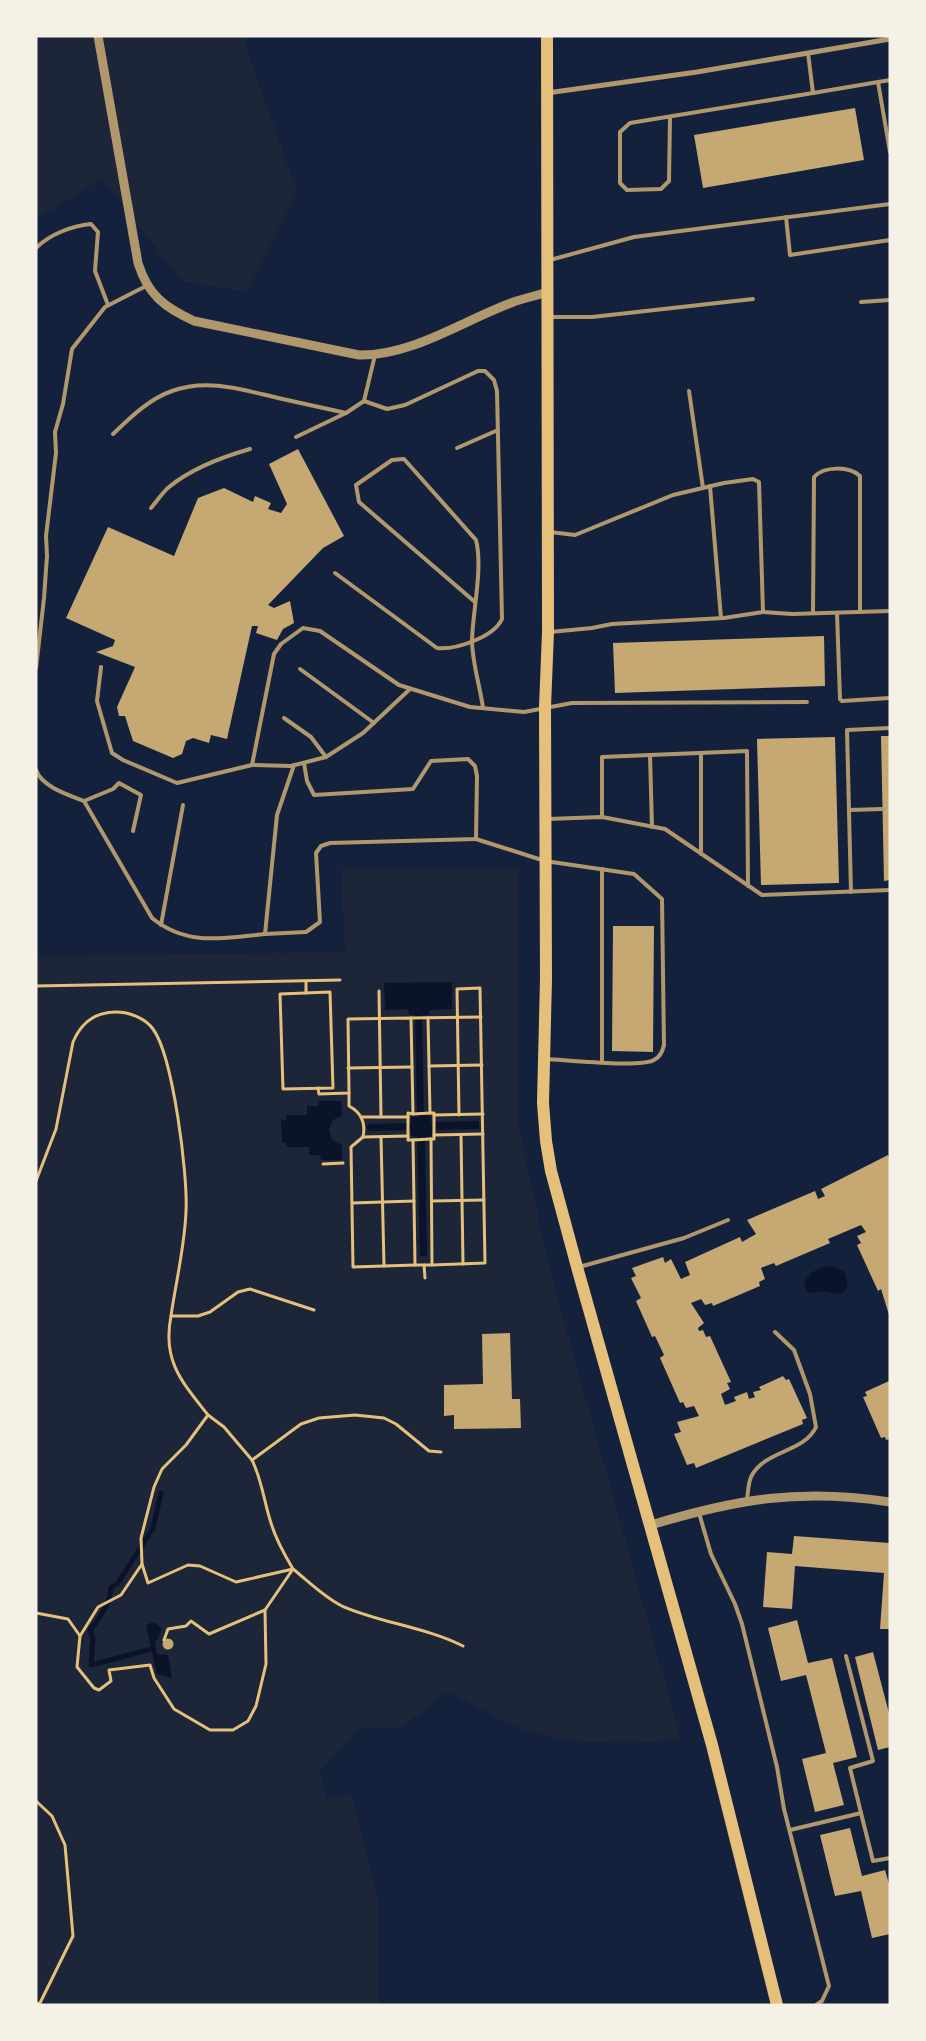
<svg xmlns="http://www.w3.org/2000/svg" width="926" height="2041" font-family="'IBM Plex Sans',sans-serif">
<rect width="100%" height="100%" fill="#14213d"/>
<g fill="#1d2539">
<polygon points="36,36 246,36 245,44 297,192 247,292 182,281 102,179 36,219"/>
<path d="M 341,869 L 518,869 L 519,1128 L 550,1271 L 681,1739 C 631,1746 568,1745 519,1728 C 496,1719 473,1704 451,1693 L 443,1695 L 401,1728 L 359,1729 L 320,1771 L 327,1800 L 352,1794 L 379,1905 L 379,2005 L 36,2005 L 36,956 L 345,952 Z"/>
</g>
<g fill="#0b132b">
<polygon points="452,982 452,1009 429,1010 429,1015 422,1015 424,1115 431,1116 431,1122 479,1121 479,1129 432,1130 432,1136 425,1137 427,1256 420,1256 417,1137 411,1136 411,1130 369,1131 366,1127 369,1124 411,1123 411,1117 417,1116 415,1015 409,1015 408,1009 385,1010 384,983"/>
<polygon points="319,1101 341,1101 342,1116 333,1120 329,1129 332,1140 342,1145 342,1160 321,1160 320,1155 309,1155 309,1147 286,1147 286,1143 282,1143 281,1120 286,1120 286,1115 307,1115 307,1106 318,1106"/>
<path d="M 831,1266 L 844,1271 L 848,1285 L 845,1291 L 840,1294 L 824,1291 L 812,1293 L 807,1291 L 804,1283 C 810,1272 818,1267 831,1266 Z"/>
<polygon points="154,1622 162,1629 155,1644 157,1654 168,1655 172,1678 157,1674 146,1625"/>
</g>
<g fill="none" stroke-linecap="round" stroke-linejoin="round">
<path stroke="#0b132b" stroke-width="5" d="M 152,1649 L 91,1665 L 93,1638 L 90,1630 C 101,1617 109,1605 111,1588 L 118,1583 L 153,1528 L 161,1493"/>
</g>
<g fill="#c6a872">
<polygon points="855,108 864,160 703,188 694,135"/>
<polygon points="298,449 344,536 323,548 268,605 274,608 290,601 294,623 283,629 277,640 256,633 258,626 252,626 227,739 211,735 209,743 193,738 186,741 182,754 173,758 133,741 125,716 119,716 117,707 135,667 96,652 113,646 115,640 66,618 108,527 174,556 198,498 224,488 253,502 255,496 271,503 268,509 281,513 287,504 269,464"/>
<polygon points="824,636 825,686 615,693 613,643"/>
<polygon points="881,736 890,736 890,880 884,881"/>
<polygon points="835,737 839,883 761,885 757,739"/>
<polygon points="613,926 654,926 653,1052 612,1051"/>
<polygon points="888,1155 890,1159 890,1318 881,1289 878,1291 857,1245 861,1243 857,1236 866,1232 861,1225 828,1239 830,1243 776,1266 774,1263 761,1268 765,1279 759,1282 760,1286 713,1306 712,1303 705,1305 701,1299 691,1303 704,1323 698,1328 699,1331 703,1330 706,1337 710,1336 731,1382 727,1383 730,1389 721,1394 725,1405 736,1401 734,1397 747,1392 749,1399 755,1397 753,1392 761,1390 759,1387 783,1376 786,1380 789,1379 807,1418 802,1420 803,1424 696,1468 694,1463 687,1465 674,1434 681,1432 677,1422 699,1416 694,1406 686,1408 683,1402 680,1403 660,1358 664,1355 655,1336 652,1337 636,1301 641,1298 631,1278 636,1276 632,1268 663,1257 665,1263 671,1259 681,1279 690,1275 685,1262 740,1237 742,1242 756,1234 747,1220 815,1191 818,1199 825,1196 821,1189"/>
<polygon points="510,1333 512,1399 520,1399 521,1428 454,1429 454,1415 444,1416 444,1385 483,1384 482,1334"/>
<polygon points="889,1381 890,1439 886,1440 885,1437 881,1438 863,1397 867,1396 865,1392"/>
<polygon points="794,1536 890,1543 890,1629 880,1629 884,1573 795,1566 792,1609 763,1607 767,1552 792,1554"/>
<polygon points="797,1620 808,1663 832,1658 857,1757 833,1763 844,1805 815,1812 802,1759 826,1753 806,1675 781,1681 768,1628"/>
<circle cx="168" cy="1644" r="5.5"/>
<polygon points="873,1652 890,1717 890,1747 878,1750 855,1657"/>
<polygon points="850,1828 862,1876 885,1870 890,1887 890,1934 872,1938 861,1891 835,1896 820,1835"/>
</g>
<g fill="none" stroke-linecap="round" stroke-linejoin="round">
<g stroke="#e5c07b" stroke-width="3">
<polyline points="306,981 306,993"/>
<polyline points="36,986 340,980"/>
<polyline points="379,991 381,1117"/>
<polygon points="330,992 333,1088 283,1089 280,994"/>
<polyline points="411,1018 481,1017"/>
<polyline points="429,1066 482,1065"/>
<polyline points="348,1068 412,1067"/>
<polyline points="318,1088 319,1094 349,1093 348,1019 411,1018 413,1114 408,1113 408,1140 413,1140 415,1265 424,1265 425,1278"/>
<path d="M 349,1093 L 349,1106 C 362,1113 366,1123 363,1137 L 351,1147 L 353,1267 L 415,1265"/>
<polyline points="413,1114 430,1113"/>
<polyline points="434,1115 483,1114"/>
<polyline points="362,1117 408,1117"/>
<polyline points="434,1135 483,1134"/>
<polyline points="461,1135 463,1264"/>
<polyline points="363,1137 408,1136"/>
<polyline points="381,1137 384,1266"/>
<polyline points="413,1140 430,1139"/>
<polyline points="323,1164 343,1163"/>
<path d="M 36,1181 L 56,1129 L 73,1042 C 81,1023 95,1012 116,1012 C 129,1012 145,1018 153,1029 C 173,1056 188,1175 186,1211 C 185,1245 176,1281 171,1316 L 198,1316 L 210,1312 L 238,1292 L 250,1289 L 314,1310"/>
<polyline points="432,1201 484,1200"/>
<polyline points="352,1203 414,1201"/>
<polyline points="424,1265 432,1265 431,1139 434,1139 434,1113 430,1113 428,1018"/>
<polyline points="432,1265 485,1263 480,988 457,989 459,1115"/>
<path d="M 171,1316 C 162,1361 182,1382 208,1415 L 186,1445 L 162,1469 L 154,1487 L 141,1538 L 142,1564 L 148,1583 L 188,1565 L 200,1566 L 236,1582 L 293,1569 C 308,1581 325,1598 342,1606 C 381,1623 425,1627 463,1646"/>
<polyline points="208,1415 224,1427 252,1460 301,1424 319,1418 355,1415 384,1418 396,1424 429,1451 441,1452"/>
<path d="M 142,1564 L 121,1595 L 98,1607 L 80,1636 L 77,1667 L 94,1688 L 99,1690 L 111,1681 L 109,1670 L 150,1665 L 154,1678 L 174,1709 L 210,1730 L 233,1730 L 248,1721 L 256,1706 L 266,1664 L 265,1610 L 293,1569 C 284,1554 276,1540 271,1523 C 264,1502 262,1480 252,1460"/>
<polyline points="36,1613 68,1619 80,1636"/>
<polyline points="164,1640 168,1629 186,1626 191,1621 209,1634 265,1610"/>
<polyline points="36,1801 52,1816 65,1845 73,1936 40,2003 36,2004"/>
</g>
<g stroke="#b1986c" stroke-width="4">
<polyline points="808,53 813,93 890,80"/>
<polyline points="878,82 890,152"/>
<polyline points="670,117 669,181 661,189 627,190 620,183 620,132 630,123 813,93"/>
<polyline points="786,217 790,255 890,240"/>
<path d="M 36,248 C 50,234 72,226 91,224 L 98,232 L 95,271 L 108,305"/>
<polyline points="550,260 634,237 890,204"/>
<polyline points="861,302 890,300"/>
<polyline points="551,317 592,317 753,299"/>
<polyline points="689,391 703,488"/>
<path d="M 113,434 C 131,417 149,399 172,391 C 208,378 243,390 278,398 C 301,403 323,408 346,413"/>
<polyline points="296,437 346,413 364,401 375,355"/>
<polyline points="457,448 498,430"/>
<polyline points="710,486 721,618"/>
<path d="M 151,508 C 157,501 162,493 169,487 C 192,468 222,457 250,449"/>
<polyline points="550,532 575,535 673,495 724,483 753,479 759,482 763,612 724,618 612,624 592,628 550,632"/>
<path d="M 335,573 L 437,648 C 456,650 494,637 502,619 L 497,391 L 494,380 L 485,371 L 478,371 L 405,405 L 387,409 L 364,401"/>
<path d="M 475,602 L 359,502 L 356,485 L 392,460 L 404,459 L 476,540 C 483,568 473,609 472,640 C 472,662 480,686 483,708"/>
<polyline points="763,612 792,614 890,611"/>
<path d="M 813,613 L 814,477 C 824,466 849,466 860,476 L 860,612"/>
<polyline points="837,613 840,699 842,701 890,698"/>
<polyline points="101,667 97,701 112,753 123,760 177,783 252,765 291,766 326,757 363,733 410,689"/>
<polyline points="36,668 44,598 47,556 46,536 56,453 55,432 63,404 72,349 105,307 146,286"/>
<polyline points="300,669 374,723"/>
<polyline points="284,718 311,737 326,757"/>
<polyline points="650,755 652,827"/>
<polyline points="252,765 274,654 281,644 303,628 320,631 399,685 470,707 524,712 572,703 807,702"/>
<path d="M 36,770 C 42,787 69,795 84,801 L 113,789 L 119,783 L 141,795 L 133,831"/>
<path d="M 84,801 L 152,918 C 188,947 223,938 265,934 L 277,815 L 294,765"/>
<polyline points="849,810 883,809"/>
<polyline points="602,817 602,757 747,751 748,886"/>
<polyline points="548,819 602,817 665,829 762,895 890,890"/>
<path d="M 476,839 L 545,861 L 634,874 L 662,899 L 664,1045 C 663,1050 660,1057 654,1060 C 639,1068 567,1060 546,1059"/>
<polyline points="701,854 701,753"/>
<polyline points="602,869 602,1061"/>
<polyline points="851,892 847,730 890,728"/>
<polyline points="161,925 183,805"/>
<polyline points="265,934 306,932 320,922 316,853 321,846 330,843 476,839 477,776 475,766 468,759 431,761 413,789 314,795 307,781 304,763"/>
<polyline points="579,1267 684,1238 728,1220"/>
<path d="M 747,1500 C 748,1493 748,1484 751,1477 C 764,1450 804,1453 816,1427 L 810,1394 L 794,1350 L 775,1332"/>
<polyline points="699,1513 711,1554 735,1604 742,1624 777,1767 784,1809 829,1986 822,2001 816,2005"/>
<polyline points="846,1656 873,1761 850,1768 861,1813"/>
<polyline points="790,1830 861,1813 873,1861 890,1858"/>
</g>
<polyline stroke="#b1986c" stroke-width="5" points="547,93 697,72 890,39"/>
<g stroke="#b1986c" stroke-width="9">
<path d="M 98,36 L 138,263 C 148,295 164,307 194,321 L 359,355 C 412,356 462,321 511,303 C 523,298 536,296 548,292"/>
<path d="M 651,1525 C 736,1499 801,1488 890,1502"/>
</g>
<polyline stroke="#e5c07b" stroke-width="12" points="547,36 548,632 545,707 546,979 543,1103 546,1141 551,1171 577,1267 712,1745 777,2005"/>
</g>
<rect width="926" height="2041" fill="none" stroke="#f6f1e7" stroke-width="75"/>
</svg>
